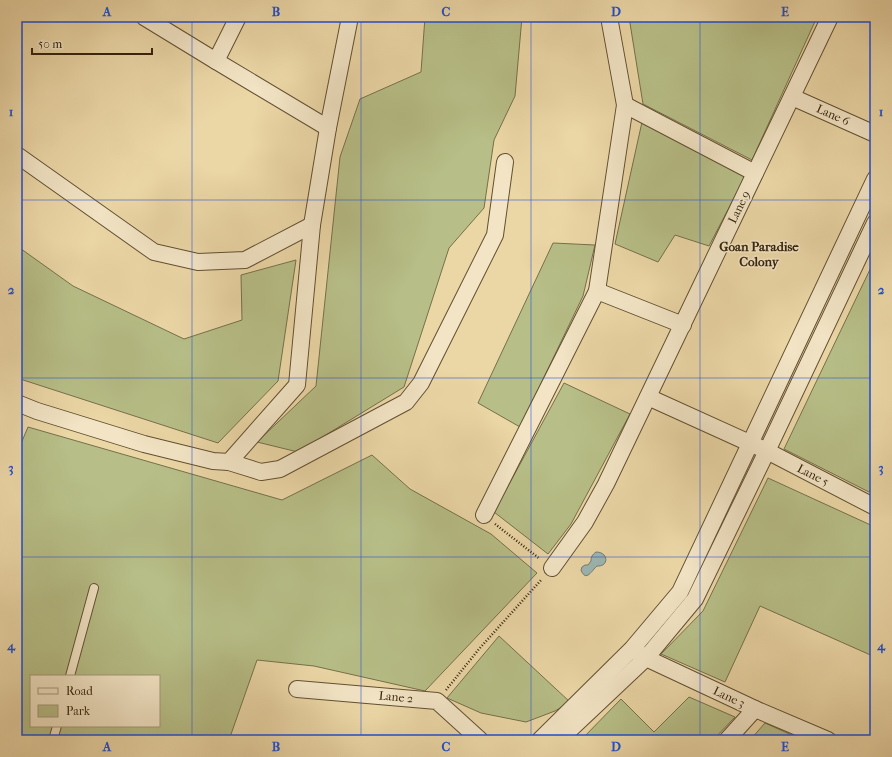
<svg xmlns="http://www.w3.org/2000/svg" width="892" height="757" font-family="'IM FELL French Canon',serif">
<rect width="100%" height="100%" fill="#ebd6a6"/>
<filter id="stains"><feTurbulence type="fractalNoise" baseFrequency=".005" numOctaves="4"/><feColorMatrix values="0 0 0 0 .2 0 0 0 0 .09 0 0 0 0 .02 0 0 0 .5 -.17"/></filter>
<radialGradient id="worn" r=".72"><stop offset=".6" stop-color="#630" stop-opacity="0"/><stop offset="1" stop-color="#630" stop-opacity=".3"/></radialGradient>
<g fill="#b7be87" stroke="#76704a" fill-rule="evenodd">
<polygon points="425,17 522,17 515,96 494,140 484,208 449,248 404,387 298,452 257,442 316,386 340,157 360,99 421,72"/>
<polygon points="629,17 706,17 719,21 721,17 817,17 752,160 643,104"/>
<polygon points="642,122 746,175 709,246 675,235 658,262 615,244"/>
<polygon points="553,243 595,245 583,296 520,427 478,403"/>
<polygon points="17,246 73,286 184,339 242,320 241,275 296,260 278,381 218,443 17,378"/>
<polygon points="875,259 875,481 869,492 784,449"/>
<polygon points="564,383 630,414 571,524 548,554 494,512"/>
<path d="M 28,427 L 282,500 L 372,455 L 410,489 L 491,534 L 537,573 L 425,691 L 314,666 L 257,660 L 229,740 L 17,740 L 17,453 ZM 31,676 L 159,676 L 159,726 L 31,726 Z"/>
<polygon points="768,478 875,527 875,657 760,606 725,682 661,654 703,611"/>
<polygon points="499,636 570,702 555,711 526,722 481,713 447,698"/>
<polygon points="689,697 735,717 713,740 581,740 621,699 654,732"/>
<polygon points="765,723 803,740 750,740"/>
</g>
<path fill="#9cb7b2" stroke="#737c70" d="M 596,552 C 609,552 609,567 597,566 C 592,570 586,583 581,570 L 582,567 L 585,565 L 588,565 L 591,561 C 591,557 592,555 596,552 Z"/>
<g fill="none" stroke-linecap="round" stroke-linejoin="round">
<defs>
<g id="service">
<polyline points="70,676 94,588"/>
<polyline points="53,740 57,726"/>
</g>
<g id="minor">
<polyline points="144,17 216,61"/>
<polyline points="238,17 216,61 328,128"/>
<polyline points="792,97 875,134"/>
<polyline points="625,105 755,173"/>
<polyline points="17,155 154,252 198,262 245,260 312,225"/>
<polyline points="597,291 683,325"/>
<polyline points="648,397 767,451 875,507"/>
<polyline points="17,403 37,411 144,444 213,461 229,462 297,385 312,225 328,128 350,17"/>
<polyline points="229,462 261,472 280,469 406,402 421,383 495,235 505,162"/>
<polyline points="484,515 597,291 625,105 609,17"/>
<polyline points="552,568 585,522 606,484 830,17"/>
<polyline points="637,652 646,658 755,709 828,740"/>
<polyline points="297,689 437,701 480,740"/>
<polyline points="540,740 632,649 680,592 875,179"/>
<polyline points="559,740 646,658 695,599 767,451 875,223"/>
<polyline points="727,740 755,709"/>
</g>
</defs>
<use href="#service" stroke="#625032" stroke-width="10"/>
<use href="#minor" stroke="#625032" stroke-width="18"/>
<g stroke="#35230c" stroke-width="2.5" stroke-dasharray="1 2" stroke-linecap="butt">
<polyline points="495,524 540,559"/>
<polyline points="446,690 479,649 542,579"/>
</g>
<use href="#service" stroke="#f2e4c5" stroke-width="8"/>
<use href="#minor" stroke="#f2e4c5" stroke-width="16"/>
</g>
<path fill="none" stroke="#1d4ed8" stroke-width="1" stroke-opacity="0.55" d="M 192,17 L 192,740M 361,17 L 361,740M 531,17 L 531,740M 700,17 L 700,740M 17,200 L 875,200M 17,378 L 875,378M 17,557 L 875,557"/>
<g text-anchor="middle" stroke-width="3" stroke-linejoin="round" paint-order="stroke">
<g font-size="12" fill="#35230c" stroke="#f2e4c5">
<text transform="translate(833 115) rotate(24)" y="4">Lane 6</text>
<text transform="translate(739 207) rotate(-64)" y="4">Lane 9</text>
<text transform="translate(813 475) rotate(27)" y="4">Lane 5</text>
<text transform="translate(396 697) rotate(5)" y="4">Lane 2</text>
<text transform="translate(729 697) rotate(25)" y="4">Lane 3</text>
</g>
<g font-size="13" font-weight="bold" fill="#35230c" stroke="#f2e4c5">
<text x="759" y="251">Goan Paradise<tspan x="759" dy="15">Colony</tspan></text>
</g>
</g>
<rect width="892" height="757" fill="none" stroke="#ebd6a6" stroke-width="44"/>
<rect x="30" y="675" width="130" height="52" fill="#f2e4c5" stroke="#a6977b"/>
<rect x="38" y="688" width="20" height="6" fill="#f2e4c5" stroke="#a6977b"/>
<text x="66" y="695" font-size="12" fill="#35230c">Road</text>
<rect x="38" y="705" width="20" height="12" fill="#b7be87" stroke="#a6977b"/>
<text x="66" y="715" font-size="12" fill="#35230c">Park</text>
<path d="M32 48v6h120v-6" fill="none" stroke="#35230c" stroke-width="2"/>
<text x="38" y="48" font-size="12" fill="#35230c" stroke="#f2e4c5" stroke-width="3" paint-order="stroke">50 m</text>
<rect x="22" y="22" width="848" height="713" fill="none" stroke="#1d4ed8" stroke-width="1.5"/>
<g font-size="13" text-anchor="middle" font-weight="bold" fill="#1d4ed8">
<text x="107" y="16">A</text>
<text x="276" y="16">B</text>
<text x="446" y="16">C</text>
<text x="616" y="16">D</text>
<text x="785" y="16">E</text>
<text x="11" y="116">1</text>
<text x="881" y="116">1</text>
<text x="11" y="294">2</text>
<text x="881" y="294">2</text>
<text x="11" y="472">3</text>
<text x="881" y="472">3</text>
<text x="11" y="650">4</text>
<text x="881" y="650">4</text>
<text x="107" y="751">A</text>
<text x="276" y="751">B</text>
<text x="446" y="751">C</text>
<text x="616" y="751">D</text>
<text x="785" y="751">E</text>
</g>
<rect width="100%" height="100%" filter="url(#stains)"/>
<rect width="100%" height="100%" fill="url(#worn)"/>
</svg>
